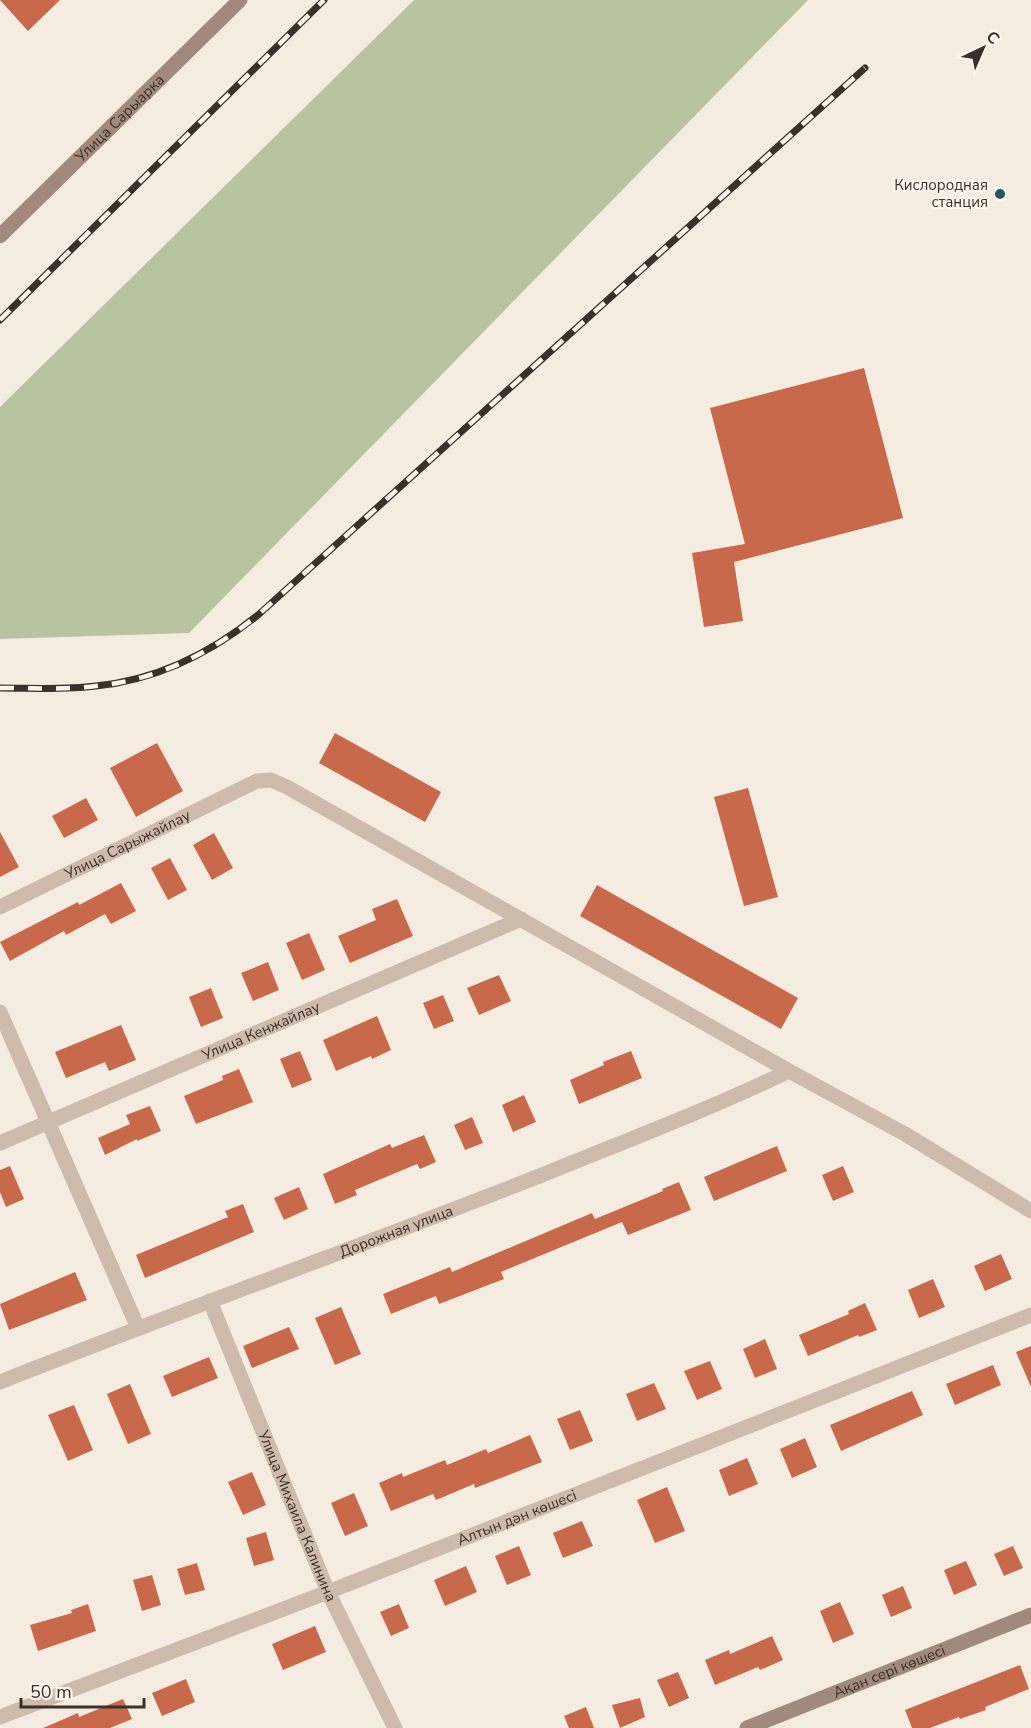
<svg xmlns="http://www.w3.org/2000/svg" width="1031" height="1728" font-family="'Nunito Sans',sans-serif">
<rect width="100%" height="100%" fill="#f4ebe1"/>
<polygon fill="#b8c4a0" points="414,0 808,0 189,633 0,639 0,407"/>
<g fill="#c8694b">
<polygon points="0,0 60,0 28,31"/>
<polygon points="864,368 903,518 734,562 743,621 704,627 692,553 745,544 710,408"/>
<polygon points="335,733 441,792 425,822 319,763"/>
<polygon points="157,743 183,791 136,817 110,768"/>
<polygon points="748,788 778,897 744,906 714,797"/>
<polygon points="86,798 98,820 64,838 52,816"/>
<polygon points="0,832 19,867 0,877"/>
<polygon points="214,833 233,868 212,880 193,845"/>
<polygon points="170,858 187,890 168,900 151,868"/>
<polygon points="121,883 136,911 111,924 105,914 66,935 64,931 10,961 0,942 78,902 79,905"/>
<polygon points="597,885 798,998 781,1029 580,916"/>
<polygon points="397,899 413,936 350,963 338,936 376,920 372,909"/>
<polygon points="309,933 325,970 302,980 286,943"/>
<polygon points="268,962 279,990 253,1001 241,973"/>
<polygon points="499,975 511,1001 479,1015 467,988"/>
<polygon points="211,988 223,1018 201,1027 189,997"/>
<polygon points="443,995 454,1021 434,1029 423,1003"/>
<polygon points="377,1016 391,1050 372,1059 371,1056 336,1071 323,1040"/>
<polygon points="121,1025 136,1060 109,1071 105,1062 66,1078 55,1052"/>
<polygon points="300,1051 312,1080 292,1088 280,1059"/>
<polygon points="631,1051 642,1078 579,1104 570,1080 604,1065 603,1062"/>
<polygon points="239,1069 253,1102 196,1124 184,1096 223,1080 222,1076"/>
<polygon points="524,1095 536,1122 513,1132 502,1105"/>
<polygon points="150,1106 161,1131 137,1141 137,1139 105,1155 98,1138 130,1124 126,1115"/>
<polygon points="472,1117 483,1143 465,1150 454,1125"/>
<polygon points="424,1135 436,1162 420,1169 417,1164 355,1190 357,1195 335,1204 323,1174 390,1144 392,1148"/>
<polygon points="777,1146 787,1171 714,1201 704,1177"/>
<polygon points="10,1166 24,1199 6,1207 0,1192 0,1170"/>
<polygon points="843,1166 854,1192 833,1201 822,1175"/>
<polygon points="679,1182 691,1210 628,1235 622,1222 501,1272 504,1279 439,1304 436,1296 391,1314 383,1294 450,1267 452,1272 592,1213 595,1219 663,1191 662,1189"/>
<polygon points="299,1187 308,1209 284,1220 274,1198"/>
<polygon points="243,1204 254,1232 145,1278 136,1255 228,1217 225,1211"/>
<polygon points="1001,1254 1012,1279 985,1291 974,1266"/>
<polygon points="75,1272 87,1300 9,1330 0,1304"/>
<polygon points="933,1279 945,1307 919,1318 908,1290"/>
<polygon points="865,1303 877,1330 859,1337 858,1335 808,1356 799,1335 849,1314 848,1311"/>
<polygon points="341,1307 361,1354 335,1365 315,1318"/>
<polygon points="289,1327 299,1349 252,1368 243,1346"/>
<polygon points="765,1339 777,1369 755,1378 743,1349"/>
<polygon points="1031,1346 1031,1387 1016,1352"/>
<polygon points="209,1357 218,1378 172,1397 163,1376"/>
<polygon points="710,1361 722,1389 697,1400 684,1371"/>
<polygon points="993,1365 1001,1385 955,1405 946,1384"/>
<polygon points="654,1383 666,1409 637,1421 626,1394"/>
<polygon points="130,1384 151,1434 128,1444 107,1394"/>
<polygon points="912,1391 923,1415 841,1451 830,1425"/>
<polygon points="74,1405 93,1450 68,1461 48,1415"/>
<polygon points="580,1410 593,1441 570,1450 557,1419"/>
<polygon points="530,1435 542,1462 475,1488 474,1484 436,1500 433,1494 391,1511 379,1483 402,1473 403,1477 445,1460 447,1465 486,1449 488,1453"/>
<polygon points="805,1438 817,1467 792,1478 780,1449"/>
<polygon points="747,1458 758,1484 729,1496 719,1470"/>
<polygon points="252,1472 266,1505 243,1515 228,1482"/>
<polygon points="667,1487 685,1531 655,1543 637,1500"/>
<polygon points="354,1493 368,1526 345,1536 331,1503"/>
<polygon points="582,1521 593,1546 563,1558 553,1533"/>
<polygon points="266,1532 274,1560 254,1566 246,1538"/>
<polygon points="519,1546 531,1575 507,1585 495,1556"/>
<polygon points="1013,1546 1023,1568 1004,1576 994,1554"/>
<polygon points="966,1561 977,1585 954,1595 944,1570"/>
<polygon points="197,1563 205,1590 185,1595 177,1569"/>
<polygon points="466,1566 477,1592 445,1606 434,1580"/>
<polygon points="152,1575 161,1605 142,1611 133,1580"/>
<polygon points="903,1586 912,1608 891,1617 882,1595"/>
<polygon points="840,1602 854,1634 833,1643 820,1611"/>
<polygon points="88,1604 96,1631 38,1651 30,1625 72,1613 71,1610"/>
<polygon points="399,1604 409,1628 391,1636 380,1612"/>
<polygon points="315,1626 326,1652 283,1670 272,1644"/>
<polygon points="772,1636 783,1660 760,1670 758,1667 715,1685 705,1660 729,1650 730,1654"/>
<polygon points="1020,1665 1029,1689 985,1707 986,1710 960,1719 959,1717 930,1728 912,1728 905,1710"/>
<polygon points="678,1672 689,1698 669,1707 657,1680"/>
<polygon points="186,1679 195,1702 162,1716 152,1693"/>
<polygon points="640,1698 645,1717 620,1728 612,1705"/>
<polygon points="123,1699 132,1719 110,1728 43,1728 78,1713 79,1717"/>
<polygon points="586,1707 594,1728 569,1728 564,1716"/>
</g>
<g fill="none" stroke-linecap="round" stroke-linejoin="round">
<g stroke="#cdbbac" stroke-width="15">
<path id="s1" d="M 0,907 L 257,781 L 271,780 L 287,787 L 789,1071 L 905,1134 L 1031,1211"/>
<polyline points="0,1012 138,1328"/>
<path id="s2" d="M 0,1143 L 521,919"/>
<path id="s3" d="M 210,1301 L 328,1592 L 395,1728"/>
<path id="s4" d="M 0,1382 C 182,1310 365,1245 547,1173 C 628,1140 710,1109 789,1071"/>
<path id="s5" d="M 0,1717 L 328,1592 L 1031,1315"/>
</g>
<g stroke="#a18a7d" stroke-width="15">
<path id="s6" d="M 0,236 L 240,0"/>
<path id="s7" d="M 747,1728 L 1031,1615"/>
</g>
<defs>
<g id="rail">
<polyline points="0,320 324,0"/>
<path d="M 0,688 C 32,688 65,690 96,686 C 157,680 211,653 258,615 L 865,68"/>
</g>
</defs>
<use href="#rail" stroke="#3b302b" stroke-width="7"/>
<use href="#rail" stroke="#fbf5ee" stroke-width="4.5" stroke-dasharray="14" stroke-linecap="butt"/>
</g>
<circle fill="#1f5a5e" stroke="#fbf5ee" stroke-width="2" cx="1000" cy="194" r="6"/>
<g text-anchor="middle" stroke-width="4.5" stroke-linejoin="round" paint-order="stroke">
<g font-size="15" fill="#3b302b" stroke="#fbf5ee">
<text dy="5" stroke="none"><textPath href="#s6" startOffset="168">Улица Сарыарка</textPath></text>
<text dy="5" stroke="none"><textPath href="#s1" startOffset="142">Улица Сарыжайлау</textPath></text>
<text dy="5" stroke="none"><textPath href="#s2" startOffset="284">Улица Кенжайлау</textPath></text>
<text dy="5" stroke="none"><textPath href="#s4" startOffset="424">Дорожная улица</textPath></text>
<text dy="5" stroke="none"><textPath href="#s3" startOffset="232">Улица Михаила Калинина</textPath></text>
<text dy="5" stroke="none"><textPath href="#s5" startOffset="554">Алтын дән көшесі</textPath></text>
<text dy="5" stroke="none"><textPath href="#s7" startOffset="153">Ақан сері көшесі</textPath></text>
</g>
<g font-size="15" fill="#3b302b" stroke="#fbf5ee" text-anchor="end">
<text x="988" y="190">Кислородная<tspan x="988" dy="17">станция</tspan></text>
</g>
</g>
<g transform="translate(983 48) rotate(44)" stroke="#fbf5ee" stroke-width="4.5" paint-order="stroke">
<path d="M0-4.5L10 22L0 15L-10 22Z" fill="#3b302b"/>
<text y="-9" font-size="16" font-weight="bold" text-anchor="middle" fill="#3b302b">С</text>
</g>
<path d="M21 1698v9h123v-9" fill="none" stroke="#3b302b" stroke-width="3"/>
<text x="30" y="1698" font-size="18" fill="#3b302b" stroke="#fbf5ee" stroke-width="4.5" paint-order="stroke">50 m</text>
</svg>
